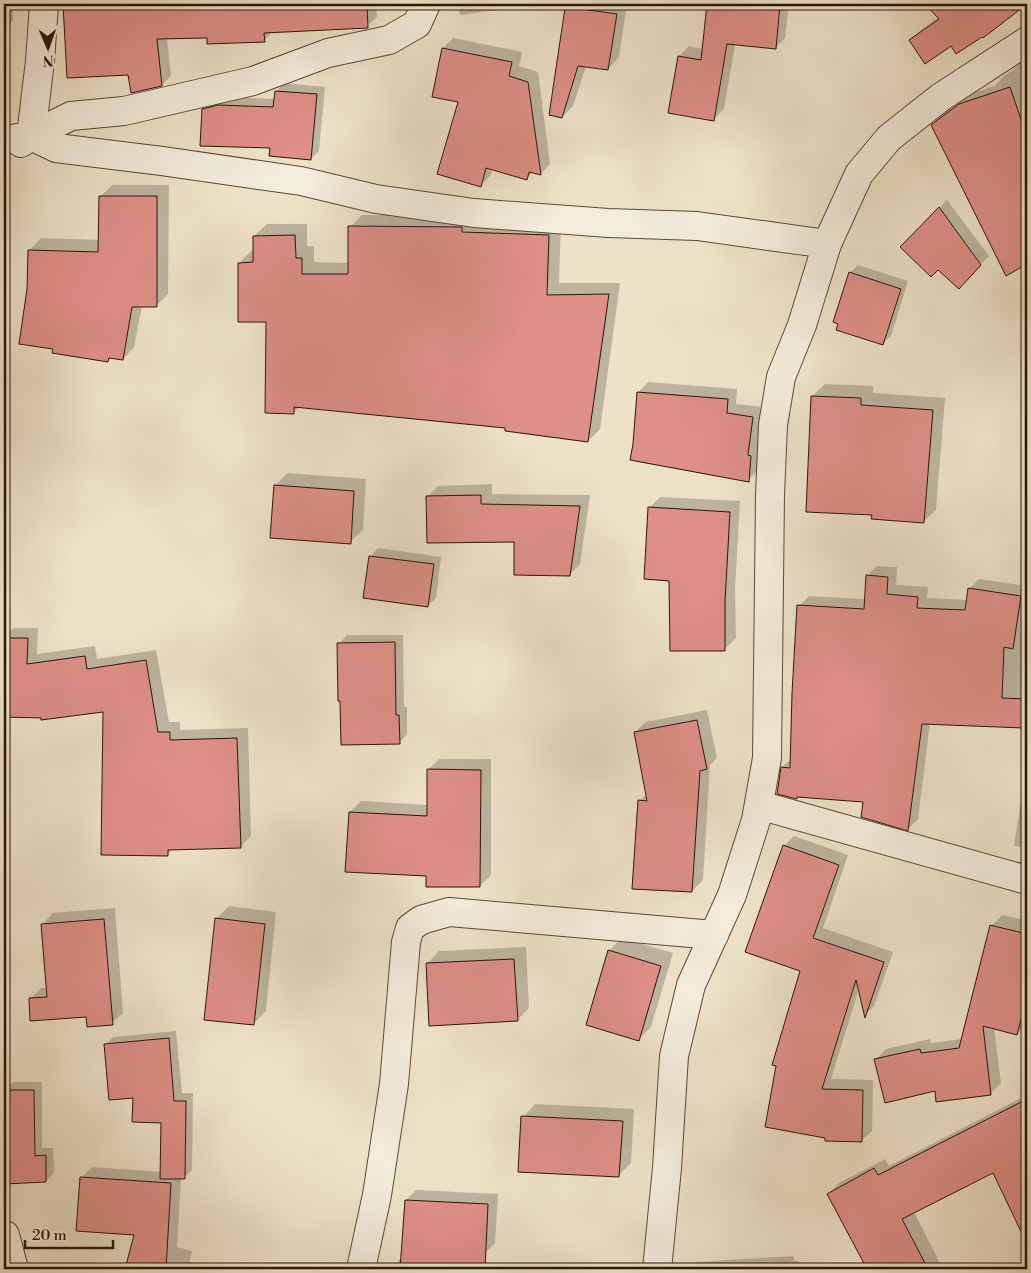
<svg xmlns="http://www.w3.org/2000/svg" width="1031" height="1273" font-family="'Libre Bodoni',serif">
<rect width="100%" height="100%" fill="#ede2c8"/>
<filter id="stains"><feTurbulence type="fractalNoise" baseFrequency=".004" numOctaves="4"/><feColorMatrix values="0 0 0 0 .2 0 0 0 0 .09 0 0 0 0 .02 0 0 0 .5 -.17"/></filter>
<radialGradient id="worn" r=".72"><stop offset=".6" stop-color="#630" stop-opacity="0"/><stop offset="1" stop-color="#630" stop-opacity=".3"/></radialGradient>
<g fill="#0003">
<polygon points="4,4 13,4 13,21 9,25 9,35 4,40"/>
<polygon points="64,4 376,4 377,17 367,26 273,31 264,41 208,37 167,38 171,76 162,85 129,74 68,76"/>
<polygon points="458,4 521,4 517,7 460,15"/>
<polygon points="571,4 627,4 619,57 608,69 586,66 573,106 562,117 566,9"/>
<polygon points="708,4 789,4 785,38 775,48 735,44 724,109 713,120 679,56 689,46 703,49"/>
<polygon points="927,4 1026,4 983,36 951,45 911,40 921,30 939,17"/>
<polygon points="453,38 522,52 519,66 538,72 550,164 541,174 533,172 526,179 493,168 490,176 480,186 459,101 433,96 443,48"/>
<polygon points="1026,58 1027,58 1027,263 1006,274 932,125 942,115 970,94 995,86 1005,75 1012,71 1022,61"/>
<polygon points="284,83 325,87 319,151 311,159 271,147 203,110 211,101 227,97 275,99 276,92"/>
<polygon points="112,185 169,185 168,294 156,306 142,306 134,347 123,359 111,357 107,361 54,348 29,289 30,250 41,238 100,240 100,197"/>
<polygon points="947,200 989,256 959,287 938,268 902,247"/>
<polygon points="362,215 474,215 561,223 559,283 620,283 600,429 588,441 507,427 300,407 294,412 268,321 239,263 251,251 254,251 254,236 267,224 307,224 307,246 314,246 314,262 349,263 350,227"/>
<polygon points="858,265 908,281 891,336 882,344 850,273"/>
<polygon points="648,382 737,389 736,404 763,407 757,445 761,446 758,470 748,480 634,444 638,393"/>
<polygon points="825,384 873,386 873,393 945,398 936,510 923,522 812,396"/>
<polygon points="287,473 366,479 363,530 350,542 275,486"/>
<polygon points="492,484 492,494 590,495 580,564 569,575 515,540 427,497 438,486"/>
<polygon points="660,497 740,501 735,589 736,638 725,649 671,580 649,508"/>
<polygon points="378,548 441,557 436,598 428,606 370,557"/>
<polygon points="877,566 897,567 896,585 928,587 927,598 968,600 969,589 979,579 1027,586 1027,610 1023,638 1027,639 1027,727 930,723 918,819 908,829 865,800 799,796 797,798 782,767 792,758 799,606 809,596 865,599 867,576"/>
<polygon points="13,628 38,628 37,654 95,646 97,659 156,650 169,722 180,722 180,730 248,728 251,836 240,847 173,849 167,855 105,711 42,717 4,716 4,637"/>
<polygon points="347,635 403,635 404,707 407,707 407,734 399,743 339,644"/>
<polygon points="707,710 717,758 710,765 703,880 692,891 640,801 647,793 635,732 646,722"/>
<polygon points="439,759 491,759 491,875 480,886 427,875 350,812 361,801 428,805 428,770"/>
<polygon points="1027,790 1027,848 1014,846 1022,795"/>
<polygon points="794,836 848,855 823,928 893,952 874,1006 865,1015 859,989 831,1079 873,1080 872,1131 862,1140 827,1140 784,846"/>
<polygon points="229,906 276,912 266,1011 253,1024 216,919"/>
<polygon points="115,908 123,1013 112,1023 30,999 41,988 48,988 43,924 53,913"/>
<polygon points="1002,915 1027,921 1027,1023 1017,1034 994,1028 1001,1083 990,1094 936,1090 876,1060 886,1049 930,1039 931,1043 962,1039 992,925"/>
<polygon points="621,938 673,953 651,1027 639,1039 609,951"/>
<polygon points="526,947 529,1008 517,1020 427,964 439,951"/>
<polygon points="176,1031 182,1093 193,1093 192,1170 184,1178 181,1178 177,1247 192,1251 188,1269 126,1269 136,1234 81,1178 92,1167 162,1172 162,1122 134,1096 106,1044 113,1037"/>
<polygon points="13,1082 42,1082 42,1148 53,1148 54,1173 46,1181 4,1183 5,1090"/>
<polygon points="1027,1095 1027,1214 1017,1219 994,1171 914,1212 943,1269 869,1269 828,1194 839,1183 885,1159 889,1166"/>
<polygon points="535,1104 634,1109 631,1163 619,1175 523,1117"/>
<polygon points="416,1190 498,1194 495,1243 485,1253 466,1252 464,1269 391,1269 401,1258 406,1200"/>
<polygon points="794,1256 794,1260 821,1269 688,1269 696,1262"/>
<polygon points="279,1264 328,1265 328,1269 274,1269"/>
<polygon points="518,1265 579,1269 514,1269"/>
</g>
<g fill="#de8f87" stroke="#2b1407">
<polygon points="63,4 367,4 368,28 264,33 265,42 207,44 207,38 157,39 162,86 131,93 128,75 67,78"/>
<polygon points="707,4 780,4 776,49 727,44 714,121 668,113 678,56 701,60"/>
<polygon points="925,4 1027,4 983,38 982,37 956,54 951,46 925,64 909,40 939,19"/>
<polygon points="565,8 575,8 617,14 608,70 578,66 562,118 549,115"/>
<polygon points="442,48 512,62 509,76 528,82 541,175 529,172 527,180 486,168 481,187 437,174 458,102 432,97"/>
<polygon points="1010,87 1027,137 1027,264 1006,276 931,125 959,104"/>
<polygon points="275,91 317,94 311,160 269,156 270,148 200,146 202,109 218,105 273,107"/>
<polygon points="99,196 157,196 157,307 132,307 123,360 109,358 108,362 52,353 53,349 19,344 27,289 28,250 98,252"/>
<polygon points="939,207 981,265 959,289 938,270 931,277 900,247"/>
<polygon points="348,226 462,227 462,232 549,235 547,295 609,294 588,442 505,431 505,428 294,407 294,414 265,413 266,322 238,322 238,263 253,262 253,236 295,235 296,258 302,258 302,274 348,274"/>
<polygon points="849,272 901,289 883,345 836,330 838,324 833,322"/>
<polygon points="637,392 728,399 727,413 753,417 748,455 751,456 749,482 630,460 633,444"/>
<polygon points="811,396 861,398 861,405 933,410 924,523 871,519 872,515 806,512"/>
<polygon points="274,485 354,491 351,544 270,538"/>
<polygon points="481,495 481,504 580,506 570,576 514,575 514,542 427,543 426,496"/>
<polygon points="648,507 730,512 725,601 725,651 670,651 669,581 644,579"/>
<polygon points="369,556 434,564 428,607 363,598"/>
<polygon points="866,575 888,577 887,594 918,597 917,608 965,610 968,588 1021,596 1013,649 1004,647 1002,698 1026,699 1024,728 922,724 908,831 861,817 863,802 797,797 797,799 777,794 781,767 790,768 792,693 797,605 864,609"/>
<polygon points="4,638 28,638 27,664 85,656 87,669 146,660 158,732 170,732 170,740 237,738 241,848 168,850 168,856 101,855 103,712 41,720 41,718 4,717"/>
<polygon points="395,642 396,715 399,715 400,744 341,745 340,701 338,701 337,643"/>
<polygon points="697,720 707,769 700,771 692,892 632,889 638,800 647,801 634,732"/>
<polygon points="427,769 481,770 480,887 426,887 426,876 345,872 349,812 427,816"/>
<polygon points="783,845 839,865 813,938 884,962 865,1018 856,980 822,1089 863,1090 862,1142 825,1141 825,1138 765,1127 776,1066 772,1065 800,971 745,952"/>
<polygon points="215,918 265,924 254,1025 204,1020"/>
<polygon points="104,919 113,1025 87,1027 86,1017 30,1021 29,998 47,997 41,924"/>
<polygon points="990,925 1027,934 1027,996 1017,1035 983,1026 991,1095 936,1102 935,1091 885,1103 874,1059 920,1049 921,1053 959,1048"/>
<polygon points="608,950 661,966 639,1041 586,1025"/>
<polygon points="514,959 518,1021 429,1026 426,963"/>
<polygon points="169,1038 174,1101 186,1101 185,1179 160,1179 161,1123 132,1122 133,1098 109,1100 104,1044"/>
<polygon points="4,1090 34,1090 35,1156 46,1155 46,1182 4,1184"/>
<polygon points="1027,1099 1027,1244 993,1173 902,1219 928,1269 867,1269 827,1194 874,1168 878,1175"/>
<polygon points="521,1116 623,1121 619,1177 518,1172"/>
<polygon points="80,1177 171,1183 166,1269 125,1269 134,1235 76,1231"/>
<polygon points="405,1200 488,1204 485,1269 400,1269"/>
</g>
<g fill="none" stroke-linecap="round" stroke-linejoin="round">
<defs>
<g id="minor">
<polyline points="31,136 40,61 44,4"/>
<polyline points="4,140 31,136 56,148 162,161 301,181 376,199 474,213 608,223 697,226 827,244"/>
<polyline points="21,143 31,136 71,116 124,111 253,81 328,53 389,40 417,24 426,4"/>
<polyline points="759,805 1027,880"/>
<polyline points="5,1235 14,1269"/>
<polyline points="361,1269 377,1195 394,1084 406,942 410,928 421,920 449,912 714,935"/>
<polyline points="657,1269 667,1168 674,1056 691,985 732,895 756,820 767,758 770,495 773,425 781,377 802,325 827,244 859,174 889,138 941,97 1027,41"/>
</g>
</defs>
<use href="#minor" stroke="#5c4837" stroke-width="30"/>
<use href="#minor" stroke="#f3ecdb" stroke-width="28"/>
</g>
<rect width="1031" height="1273" fill="none" stroke="#ede2c8" stroke-width="20"/>
<rect x="5" y="5" width="1021" height="1263" fill="none" stroke="#2b1407" stroke-width="2.5"/>
<rect x="10" y="10" width="1011" height="1253" fill="none" stroke="#2b1407"/>
<g transform="translate(48 48) rotate(178)" stroke="#f3ecdb" stroke-width="4" paint-order="stroke">
<path d="M0-4L9 19L0 12L-9 19Z" fill="#2b1407"/>
<text y="-8" font-size="14" font-weight="bold" text-anchor="middle" fill="#2b1407">N</text>
</g>
<path d="M25 1240v8h88v-8" fill="none" stroke="#2b1407" stroke-width="2.5"/>
<text x="32" y="1240" font-size="15" fill="#2b1407" stroke="#f3ecdb" stroke-width="4" paint-order="stroke">20 m</text>
<rect width="100%" height="100%" filter="url(#stains)"/>
<rect width="100%" height="100%" fill="url(#worn)"/>
</svg>
